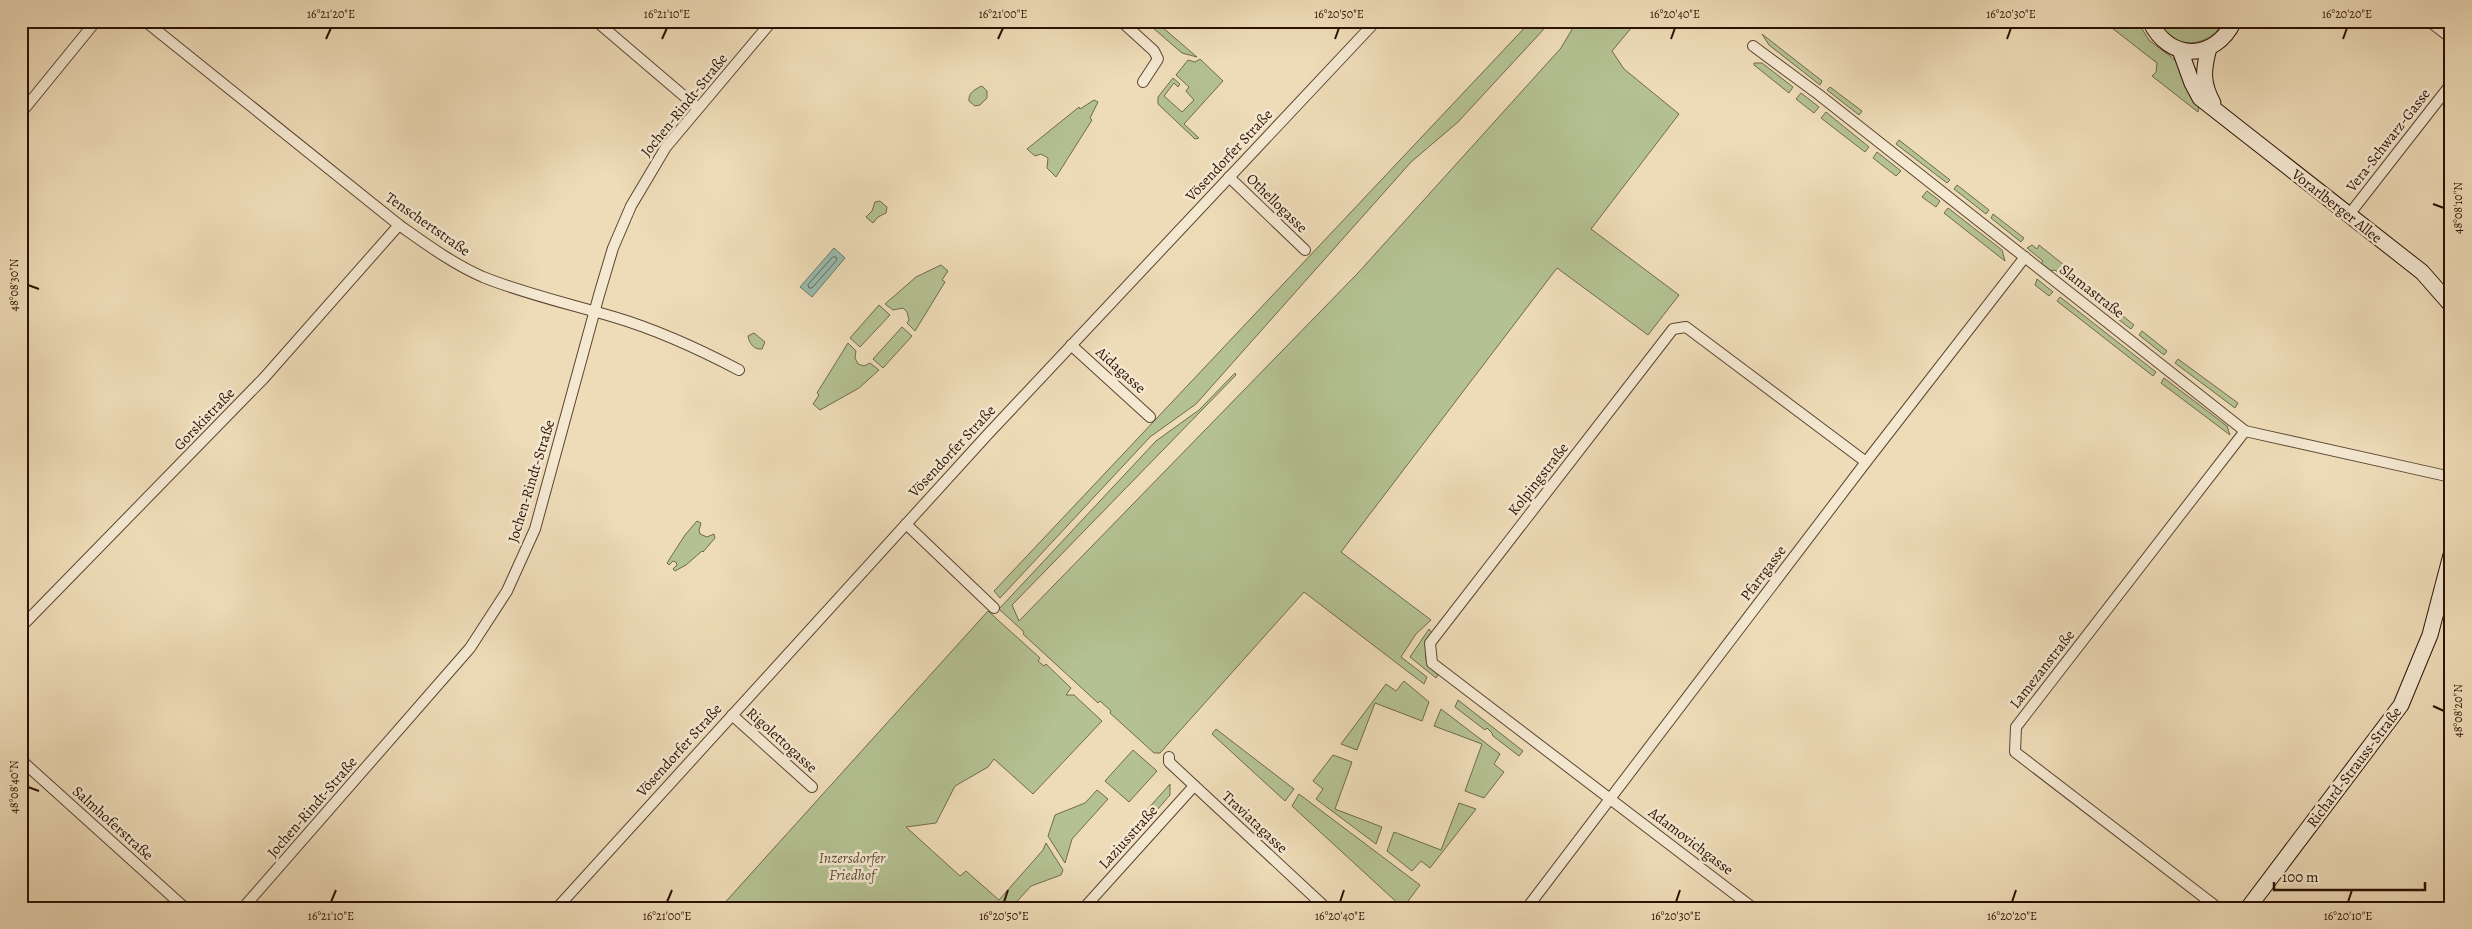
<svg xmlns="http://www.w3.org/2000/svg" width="2472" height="929" font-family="Alegreya,serif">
<rect width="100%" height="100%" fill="#eedcb8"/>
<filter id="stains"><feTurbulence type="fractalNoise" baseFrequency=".004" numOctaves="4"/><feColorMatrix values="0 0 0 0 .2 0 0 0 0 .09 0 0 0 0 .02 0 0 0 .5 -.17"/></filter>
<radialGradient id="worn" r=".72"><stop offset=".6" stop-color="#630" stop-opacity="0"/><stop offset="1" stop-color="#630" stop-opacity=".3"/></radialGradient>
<g fill="#b4c192" stroke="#706a4b">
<polygon points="1145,21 1155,21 1197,57 1182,53"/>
<polygon points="1531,21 1547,21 1543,30 1458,122 1411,162 1196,404 1150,437 1000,598 994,591"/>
<polygon points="1567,21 1637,21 1612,51 1624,69 1679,114 1591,229 1679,295 1648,335 1557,268 1341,552 1431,620 1416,634 1401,657 1427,677 1424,684 1304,592 1160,753 1154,753 1110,713 1111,711 1100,701 1098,703 1023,634 1024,632 999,609 1156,441 1199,410 1235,373 1236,375 1012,605 1019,621 1357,274 1561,48 1574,26"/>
<polygon points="2111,21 2137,21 2149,40 2179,63 2199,105 2198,112 2152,76 2156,72 2157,63 2112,28"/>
<path d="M 2159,21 L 2225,21 C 2208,48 2175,52 2159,21 Z"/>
<polygon points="1762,34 1822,81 1820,85 1769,45"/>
<polygon points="1200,59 1223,81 1184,124 1199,138 1195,139 1158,104 1158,97 1173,78 1180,84 1178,87 1174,83 1164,96 1182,112 1194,100 1186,91 1189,87 1176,75 1188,60 1195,62"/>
<polygon points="1754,63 1762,63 1793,87 1789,93 1754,65"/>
<path d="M 982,86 L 987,91 L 987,98 L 980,105 L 975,106 L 969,101 C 968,93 975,89 982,86 Z"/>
<polygon points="1830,87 1862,111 1859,115 1827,90"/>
<polygon points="1801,93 1819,107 1814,113 1796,99"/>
<polygon points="1094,100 1098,102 1090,118 1092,120 1056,177 1047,168 1048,158 1041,154 1035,156 1027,149 1079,107 1080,109"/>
<polygon points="1826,112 1869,147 1865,152 1821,118"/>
<polygon points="1899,140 1950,180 1947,183 1896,144"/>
<polygon points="1877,152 1901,171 1896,176 1873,158"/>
<polygon points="1957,185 1989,210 1986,214 1954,189"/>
<polygon points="1927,191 1940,201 1936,207 1922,197"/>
<polygon points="880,201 887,207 886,213 878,217 873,223 866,217 872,211 875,202"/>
<polygon points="1948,208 2002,250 2005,261 1944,213"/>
<polygon points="1993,214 2024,238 2021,242 1991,218"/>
<polygon points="2032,245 2037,249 2039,245 2064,265 2062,269 2084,286 2081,290 2055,270 2050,271 2041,264 2043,261 2027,248"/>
<polygon points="941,265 948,271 942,280 945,282 915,331 907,323 909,320 907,312 903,308 893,310 885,304 916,277"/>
<polygon points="2037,279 2053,292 2049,296 2035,285"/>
<polygon points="2060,297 2156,372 2153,376 2057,301"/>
<polygon points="2108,304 2134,325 2131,329 2105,309"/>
<polygon points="879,305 890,315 860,347 850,338"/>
<polygon points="902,327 912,336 883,368 873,359"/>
<polygon points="2142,331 2167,351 2164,355 2139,335"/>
<path d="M 754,333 L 765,342 L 762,349 C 754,350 749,343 748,336 Z"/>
<polygon points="848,343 856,351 855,358 858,364 864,366 870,363 879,370 859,388 820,410 813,404 819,395 817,393"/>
<polygon points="2178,359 2238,403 2235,408 2175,363"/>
<polygon points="2164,378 2227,426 2230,435 2161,383"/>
<polygon points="697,521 701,523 699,530 700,534 707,537 714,534 715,538 703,552 702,551 686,565 675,571 673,569 677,565 676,562 673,561 669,565 667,563 685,535"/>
<polygon points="988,611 1040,658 1038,661 1044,666 1046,664 1071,688 1066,695 1074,695 1102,721 1033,794 994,759 988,767 955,786 936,823 906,827 960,876 966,871 999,900 1043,850 1046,843 1063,870 1061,875 1031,886 1011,908 720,908"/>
<path d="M 1429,629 L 1432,633 C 1423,649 1422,662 1438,675 L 1436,678 L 1410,657 Z"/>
<polygon points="1404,681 1429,702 1422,721 1375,703 1357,750 1341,744 1386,684 1396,691"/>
<polygon points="1458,700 1523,751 1519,756 1493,736 1492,733 1487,728 1485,730 1455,707"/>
<polygon points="1441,709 1500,754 1494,764 1504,772 1484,798 1465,791 1482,744 1434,726"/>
<polygon points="1216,729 1294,789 1285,801 1212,734"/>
<polygon points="1133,750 1157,771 1129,802 1105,781"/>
<polygon points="1333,755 1352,762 1335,809 1382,827 1376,844 1316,799 1323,789 1313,781"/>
<polygon points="1170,784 1170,795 1151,817 1145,812"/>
<polygon points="1097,790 1108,799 1072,839 1065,863 1048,836 1055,815 1085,803"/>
<polygon points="1299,794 1420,885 1403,908 1292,806"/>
<polygon points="1459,803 1476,809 1430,868 1421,861 1412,871 1387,851 1394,832 1441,850"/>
</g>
<polygon fill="#99bcae" stroke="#6d786a" points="834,248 845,258 812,297 800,287"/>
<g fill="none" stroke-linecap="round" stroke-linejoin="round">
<polygon stroke="#626759" stroke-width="1" points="833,257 836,257 837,260 812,288 809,288 808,285"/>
<defs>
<g id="minor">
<path d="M 145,21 L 399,225 C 426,244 453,264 483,277 C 525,294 570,304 614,317 C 658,330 699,349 739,370"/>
<polyline points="596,21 698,108"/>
<polyline points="1121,21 1154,51 1158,59 1143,82"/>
<polyline points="2429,21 2451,38"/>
<polyline points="1753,46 1818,94 2245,431 2451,477"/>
<polyline points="21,113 96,21"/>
<polyline points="1229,177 1305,250"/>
<polyline points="2348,216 2451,84"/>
<polyline points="1071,345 1150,417"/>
<polyline points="906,524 994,608"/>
<polyline points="21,627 264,378 399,225"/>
<polyline points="732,715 812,787"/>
<polyline points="1169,757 1169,762 1326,908"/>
<polyline points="21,760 185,908"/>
<polyline points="243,908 470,648 507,591 535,529 599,295 613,248 631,206 666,147 772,21"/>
<polyline points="557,908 989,433 1376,21"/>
<polyline points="1084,908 1194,786"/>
<polyline points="1527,908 1866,462 2025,257"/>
<polyline points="1753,908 1432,663 1430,643 1673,329 1686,327 1866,462"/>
<polyline points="2218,908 2015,752 2016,727 2245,431"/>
</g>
<g id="secondary">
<path d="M 2150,21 C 2169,62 2215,61 2234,21"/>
<path d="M 2209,48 C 2203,70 2202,83 2213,103"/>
<polyline points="2180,50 2192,83 2200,98 2422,272 2451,305"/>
<polyline points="2248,908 2401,705 2430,635 2451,555"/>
</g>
</defs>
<use href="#minor" stroke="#5c4431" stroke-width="12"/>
<use href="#secondary" stroke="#2c1204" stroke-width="17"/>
<use href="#minor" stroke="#f4e8d1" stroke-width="10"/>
<use href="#secondary" stroke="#f4e8d1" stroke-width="15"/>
</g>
<path fill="none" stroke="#2c1204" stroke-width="2" d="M 326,39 L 331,28M 662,39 L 667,28M 998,39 L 1003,28M 1335,39 L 1339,28M 1671,39 L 1675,28M 2007,39 L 2011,28M 2343,39 L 2347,28M 2433,204 L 2444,208M 28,285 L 39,289M 2433,706 L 2444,711M 28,787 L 39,791M 331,902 L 336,890M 667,902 L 672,890M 1004,902 L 1008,890M 1340,902 L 1344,890M 1676,902 L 1680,890M 2012,902 L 2016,890M 2348,902 L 2352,890"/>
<g text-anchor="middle" stroke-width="5" stroke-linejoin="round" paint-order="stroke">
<g font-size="15" fill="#2c1204" stroke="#f4e8d1">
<text transform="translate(684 105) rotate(-51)" y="5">Jochen-Rindt-Straße</text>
<text transform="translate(2388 140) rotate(-52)" y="5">Vera-Schwarz-Gasse</text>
<text transform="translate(1229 155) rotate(-47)" y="5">Vösendorfer Straße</text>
<text transform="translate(1277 203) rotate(44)" y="5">Othellogasse</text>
<text transform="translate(2337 206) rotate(38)" y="5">Vorarlberger Allee</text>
<text transform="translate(428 224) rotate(35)" y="5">Tenschertstraße</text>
<text transform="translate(2092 291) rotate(38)" y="5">Slamastraße</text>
<text transform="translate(1121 370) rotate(42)" y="5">Aidagasse</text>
<text transform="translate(204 419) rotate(-46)" y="5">Gorskistraße</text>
<text transform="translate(952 451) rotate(-47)" y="5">Vösendorfer Straße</text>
<text transform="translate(1538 479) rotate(-52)" y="5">Kolpingstraße</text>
<text transform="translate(531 481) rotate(-73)" y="5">Jochen-Rindt-Straße</text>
<text transform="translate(1763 573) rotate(-53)" y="5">Pfarrgasse</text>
<text transform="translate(2042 669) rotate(-52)" y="5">Lamezanstraße</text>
<text transform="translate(782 740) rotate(42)" y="5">Rigolettogasse</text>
<text transform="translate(679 750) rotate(-48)" y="5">Vösendorfer Straße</text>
<text transform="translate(2354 767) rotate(-53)" y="5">Richard-Strauss-Straße</text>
<text transform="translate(312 807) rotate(-49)" y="5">Jochen-Rindt-Straße</text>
<text transform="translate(1255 822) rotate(43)" y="5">Traviatagasse</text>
<text transform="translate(113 823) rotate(42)" y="5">Salmhoferstraße</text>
<text transform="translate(1128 837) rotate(-48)" y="5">Laziusstraße</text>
<text transform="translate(1691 841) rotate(37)" y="5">Adamovichgasse</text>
</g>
<g font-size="15" font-style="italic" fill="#5c4f36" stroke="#f4e8d1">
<text x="852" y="863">Inzersdorfer<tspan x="852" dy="17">Friedhof</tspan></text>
</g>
</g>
<rect width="2472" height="929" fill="none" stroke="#eedcb8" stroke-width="55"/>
<path d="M2274 882v8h151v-8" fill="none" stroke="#2c1204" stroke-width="2.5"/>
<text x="2282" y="882" font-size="15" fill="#2c1204" stroke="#f4e8d1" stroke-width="4" paint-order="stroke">100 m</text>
<rect x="28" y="28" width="2416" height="874" fill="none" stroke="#2c1204" stroke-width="2"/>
<g font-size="12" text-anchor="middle" fill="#2c1204">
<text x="331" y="18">16°21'20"E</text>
<text x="667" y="18">16°21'10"E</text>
<text x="1003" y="18">16°21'00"E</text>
<text x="1339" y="18">16°20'50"E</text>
<text x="1675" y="18">16°20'40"E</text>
<text x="2011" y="18">16°20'30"E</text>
<text x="2347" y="18">16°20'20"E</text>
<text transform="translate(2458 208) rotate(-90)" y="4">48°08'10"N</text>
<text transform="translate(14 285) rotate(-90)" y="4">48°08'30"N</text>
<text transform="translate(2458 711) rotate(-90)" y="4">48°08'20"N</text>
<text transform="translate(14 787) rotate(-90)" y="4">48°08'40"N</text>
<text x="331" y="920">16°21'10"E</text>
<text x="667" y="920">16°21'00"E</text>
<text x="1004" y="920">16°20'50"E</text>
<text x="1340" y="920">16°20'40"E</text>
<text x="1676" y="920">16°20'30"E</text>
<text x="2012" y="920">16°20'20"E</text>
<text x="2348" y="920">16°20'10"E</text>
</g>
<rect width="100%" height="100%" filter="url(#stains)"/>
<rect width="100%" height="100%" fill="url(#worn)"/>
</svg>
